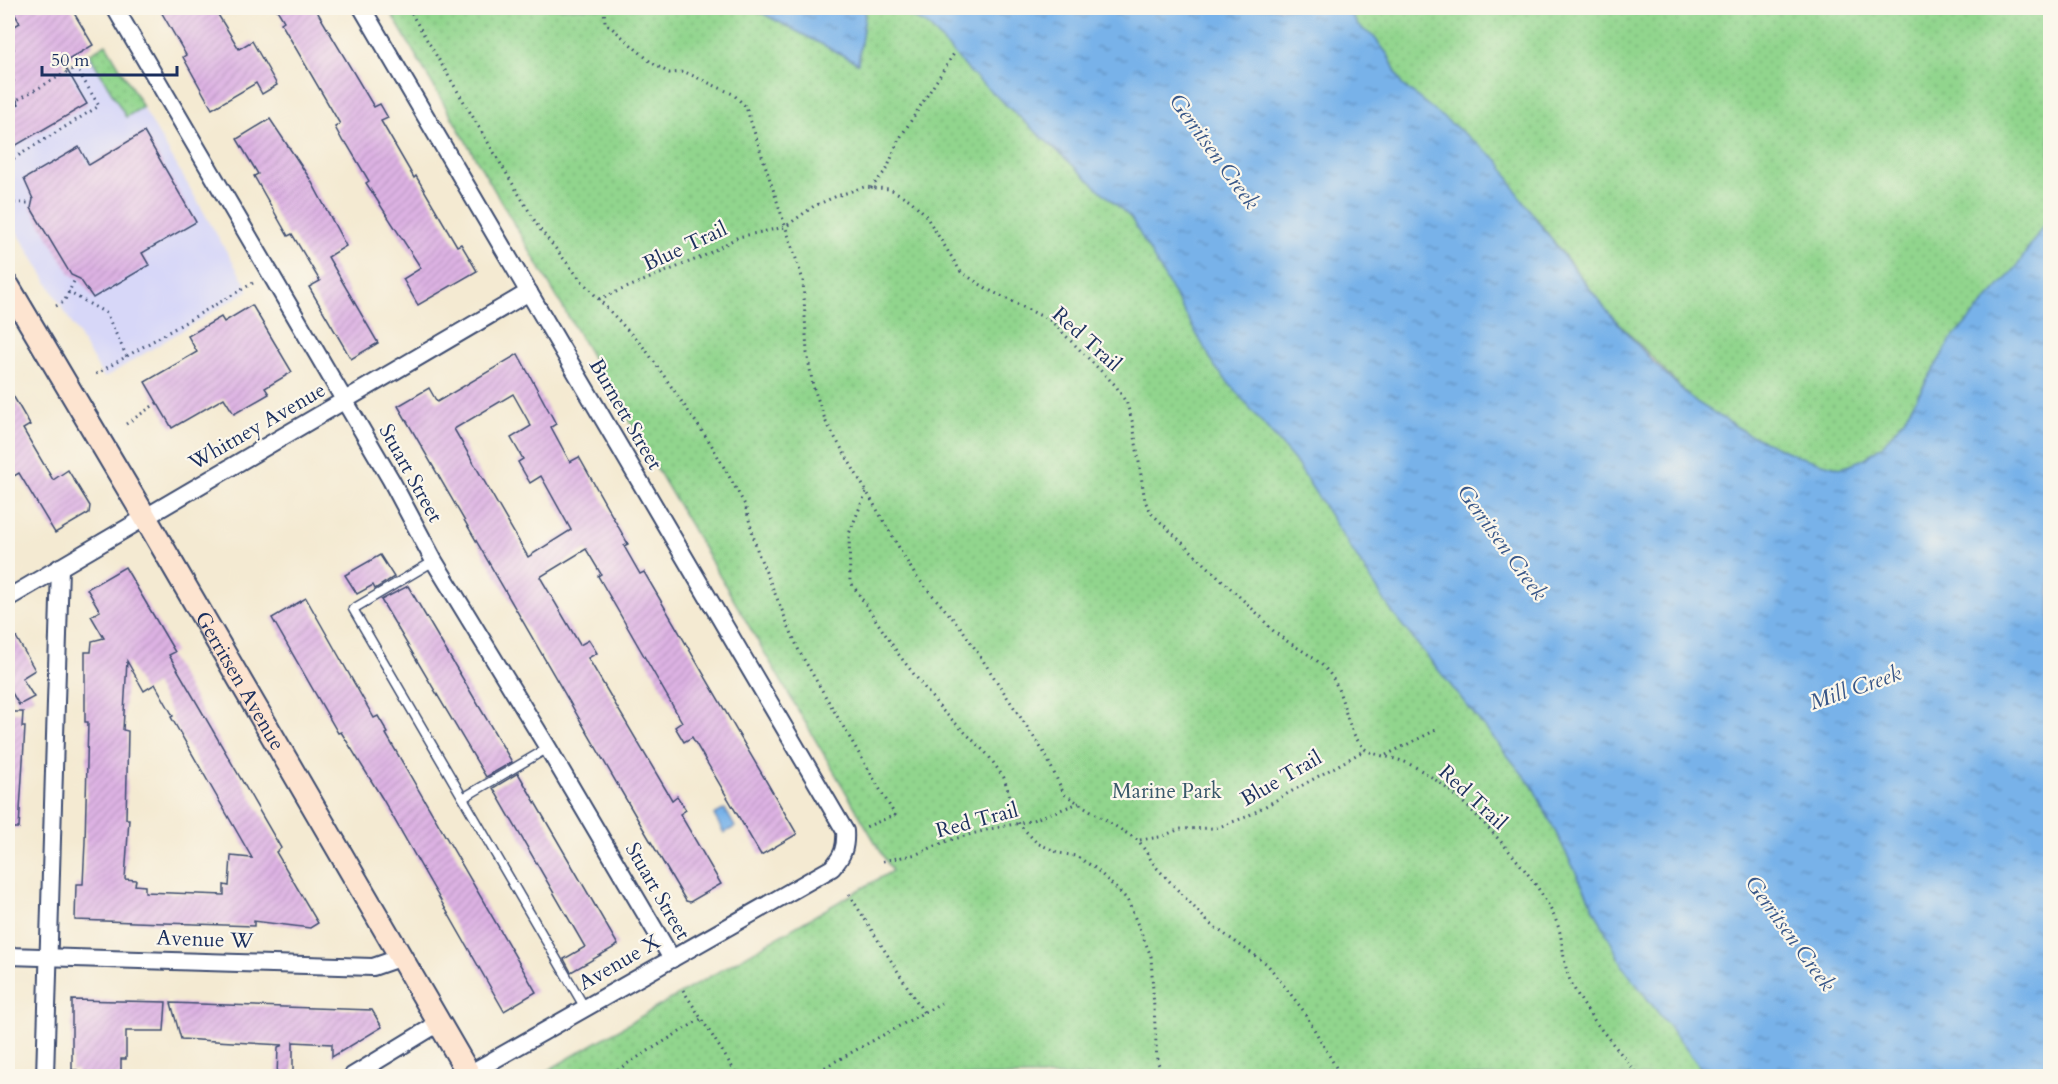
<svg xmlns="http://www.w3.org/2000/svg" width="2058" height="1084" font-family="Cardo,serif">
<defs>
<pattern id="park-dots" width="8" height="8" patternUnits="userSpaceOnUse" patternTransform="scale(1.5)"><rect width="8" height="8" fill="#91d58d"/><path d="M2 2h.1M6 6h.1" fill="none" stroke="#7cb77c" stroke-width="1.8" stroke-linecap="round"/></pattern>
<pattern id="water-ripples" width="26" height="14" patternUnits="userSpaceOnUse" patternTransform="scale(1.5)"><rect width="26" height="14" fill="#78b2e9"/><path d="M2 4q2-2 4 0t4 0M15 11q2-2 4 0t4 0" fill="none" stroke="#6291c0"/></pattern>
<pattern id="building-hatch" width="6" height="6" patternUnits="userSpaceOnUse" patternTransform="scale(1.5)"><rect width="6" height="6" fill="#ddb2e3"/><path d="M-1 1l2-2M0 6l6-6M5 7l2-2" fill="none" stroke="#bd99c5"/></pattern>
</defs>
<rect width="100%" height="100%" fill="#fbf7ec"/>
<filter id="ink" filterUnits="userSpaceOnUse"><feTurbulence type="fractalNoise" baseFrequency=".0167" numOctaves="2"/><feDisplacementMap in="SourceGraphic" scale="12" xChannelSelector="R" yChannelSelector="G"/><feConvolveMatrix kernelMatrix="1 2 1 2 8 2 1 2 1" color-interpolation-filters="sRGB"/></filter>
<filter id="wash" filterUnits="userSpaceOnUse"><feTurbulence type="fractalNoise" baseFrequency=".008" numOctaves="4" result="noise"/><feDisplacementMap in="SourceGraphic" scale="24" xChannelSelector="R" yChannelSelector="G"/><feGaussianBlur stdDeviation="1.35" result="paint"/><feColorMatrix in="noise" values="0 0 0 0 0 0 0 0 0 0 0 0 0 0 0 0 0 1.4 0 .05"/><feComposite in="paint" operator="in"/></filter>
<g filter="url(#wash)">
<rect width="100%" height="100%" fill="#f4ead2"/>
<polygon fill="#d7d7f8" points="106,44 249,290 104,378 8,216 8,104"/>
<g fill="url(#park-dots)" stroke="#568276" stroke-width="1.5">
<polygon points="388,8 752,8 858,63 866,8 893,8 928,25 970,72 1131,218 1216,368 1295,461 1394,615 1533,787 1624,968 1707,1076 538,1076 892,871"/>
<polygon points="1348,8 2050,8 2050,215 2016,268 1951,340 1904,419 1884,444 1864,459 1840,468 1797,456 1748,434 1693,400 1608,312 1519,196 1499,161 1402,85 1388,55 1374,37 1358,26"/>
<polygon points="106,44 143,107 126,117 89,54"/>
</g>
<g fill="url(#water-ripples)" stroke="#4a70a4" stroke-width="1.5">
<polygon points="752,8 866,8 858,63"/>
<polygon points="893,8 1348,8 1358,26 1374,37 1388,55 1402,85 1499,161 1519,196 1563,255 1608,312 1653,362 1693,400 1748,434 1797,456 1840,468 1864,459 1884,444 1904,419 1951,340 2016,268 2050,215 2050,1076 1707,1076 1624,968 1533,787 1394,615 1295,461 1216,368 1131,218 970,72 928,25"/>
<polygon points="725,809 735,827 724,833 714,815"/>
</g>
<g id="blocks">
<g fill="url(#building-hatch)" fill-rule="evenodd">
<polygon points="11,8 71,8 93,45 63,63 87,104 8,150 8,111 19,104 8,85 14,81 8,71 8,54 14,49 8,38 8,30 20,23"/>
<polygon points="159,8 214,8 239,49 252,41 277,85 262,94 256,83 212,109 183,57 186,55"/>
<polygon points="276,8 315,8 374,107 380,104 388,118 381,121 414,178 416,176 457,246 461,244 477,271 418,305 403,279 421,268 366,183 369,181 347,144 343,142 335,127 340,124 281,23 284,21"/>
<polygon points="270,119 310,179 346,246 328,257 378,343 351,359 309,287 320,281 292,234 288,236 254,176 258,174 237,139"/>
<polygon points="144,132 196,222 142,253 149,265 93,298 80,279 71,275 31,208 33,199 24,179 79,147 89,165"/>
<polygon points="252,305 292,372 265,388 269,394 234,414 224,398 172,428 145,382 197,352 188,336 221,317 224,322"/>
<path d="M 518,354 L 556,424 L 551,427 L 570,462 L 579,457 L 628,544 L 624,546 L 640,574 L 644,572 L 797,834 L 761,855 L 692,737 L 684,742 L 675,727 L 682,722 L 598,576 L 601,574 L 586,549 L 540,577 L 580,645 L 589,640 L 597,653 L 588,658 L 672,800 L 677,796 L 686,810 L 680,814 L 721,884 L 690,902 L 686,901 L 638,820 L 398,406 L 429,388 L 437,402 ZM 513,394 L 531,426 L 511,438 L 523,459 L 518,462 L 530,483 L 541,476 L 571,530 L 528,557 L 454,429 Z"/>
<polygon points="8,387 30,425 23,429 53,480 68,470 90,506 89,513 55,533 19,473 14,476 8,465"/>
<polygon points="380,555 394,577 375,589 373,585 357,594 345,575"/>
<path d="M 125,567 L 175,652 L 169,655 L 281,848 L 276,852 L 318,923 L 310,928 L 254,921 L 254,926 L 75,920 L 76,884 L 83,884 L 85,842 L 88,722 L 85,722 L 85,652 L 91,652 L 92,641 L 104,638 L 91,616 L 100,611 L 87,589 ZM 127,661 L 144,691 L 155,684 L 173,716 L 171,717 L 252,858 L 231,856 L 229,886 L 224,885 L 224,895 L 145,892 L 145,886 L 135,885 L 136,880 L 125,879 L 129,819 L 126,819 L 128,731 L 123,730 Z"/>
<polygon points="408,586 512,762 486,777 381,600"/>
<polygon points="306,598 374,718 378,716 388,733 386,734 536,992 504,1011 382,798 341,732 338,733 272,618"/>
<polygon points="8,623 35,670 22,678 34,697 19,705 8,686"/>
<polygon points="8,712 23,712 22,727 25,727 19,828 8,828"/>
<polygon points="518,773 618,945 571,972 564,959 585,947 493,788"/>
<polygon points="72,1000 166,1002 164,1031 126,1031 126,1059 121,1059 121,1077 77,1077 77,1070 72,1070"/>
<polygon points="171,1003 372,1010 382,1027 332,1057 332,1044 293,1042 293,1077 277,1077 278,1047 283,1045 181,1039"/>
</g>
</g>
</g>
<g filter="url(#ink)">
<use href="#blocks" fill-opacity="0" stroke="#3c4b6f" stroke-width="1.5"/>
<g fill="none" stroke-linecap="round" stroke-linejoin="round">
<defs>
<g id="lane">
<polyline points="434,561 353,609 585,1008"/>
<polyline points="463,798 548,748"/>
</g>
<g id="street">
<polyline points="115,8 391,480 434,561 548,748 672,959"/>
<path d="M 362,8 L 845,831 C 846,847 843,856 832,868 L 469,1074"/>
<polyline points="8,598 529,292"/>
<polyline points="8,956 373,967 399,958"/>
<polyline points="45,1076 60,567"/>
<polyline points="352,1076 439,1023"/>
</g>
<g id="secondary">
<path id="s1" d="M 8,286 L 145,517 L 470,1076"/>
</g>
</defs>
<use href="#lane" stroke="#3c4b6f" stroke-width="11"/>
<use href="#street" stroke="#3c4b6f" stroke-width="20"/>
<use href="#secondary" stroke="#3c4b6f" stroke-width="26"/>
<g stroke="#3c4b6f" stroke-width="3" stroke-dasharray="1.5 4.5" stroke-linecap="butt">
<polyline points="408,8 539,228 580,279 646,350 711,444 745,505 758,553 799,651 895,815 863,828"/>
<polyline points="604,8 605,22 652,63 669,73 685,72 733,94 746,107 803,280 807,353 813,386 826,422 915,575 962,629 1045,754 1064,794 1139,841 1155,866 1210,924 1267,964 1303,1010 1341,1076"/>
<polyline points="8,105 76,67 99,106 8,162"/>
<polyline points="871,188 887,169 898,141 955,52"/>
<polyline points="8,203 32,203"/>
<polyline points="68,292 106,313 127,357"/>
<path d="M 599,299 L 704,256 L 738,237 L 785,227 L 814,206 L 837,196 L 864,187 L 890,189 L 910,200 L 924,213 L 961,272 L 989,290 L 1051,321 L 1116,386 L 1127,404 L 1133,424 L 1145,501 L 1152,514 L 1261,617 C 1282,646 1311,649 1330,674 C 1346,696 1344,728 1364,748 C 1372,756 1395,757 1407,763 C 1433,775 1459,797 1479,818 C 1507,848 1541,884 1557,923 C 1564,941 1562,962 1570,980 C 1587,1017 1615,1045 1639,1076"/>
<polyline points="56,306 64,302 76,277"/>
<polyline points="96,374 253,283"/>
<polyline points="126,424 157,403"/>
<polyline points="866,492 849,534 850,581 899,655 941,709 988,755 1004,778 1019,824 1037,843 1059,853 1076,856 1095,868 1127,899 1151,956 1157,1061 1165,1076"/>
<polyline points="1386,755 1438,729"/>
<polyline points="1140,840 1160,837 1180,829 1216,828 1246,817 1365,750"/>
<polyline points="883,861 917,854 947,841 990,829 1030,821 1079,803"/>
<polyline points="849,894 924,1013"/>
<polyline points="683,990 738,1076"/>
<polyline points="607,1076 701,1019"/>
<polyline points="809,1076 941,1003"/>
</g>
<use href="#lane" stroke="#fff" stroke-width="8"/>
<use href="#street" stroke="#fff" stroke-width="16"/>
<use href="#secondary" stroke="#fde4d0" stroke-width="22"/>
</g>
</g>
<g text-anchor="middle" stroke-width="4.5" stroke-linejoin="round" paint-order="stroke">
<g font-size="21" fill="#1b2f5e" stroke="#fbf7ec">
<text transform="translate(685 246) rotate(-25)" y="7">Blue Trail</text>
<text transform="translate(1087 339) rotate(42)" y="7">Red Trail</text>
<text transform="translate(626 414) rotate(60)" y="7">Burnett Street</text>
<text transform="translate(257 426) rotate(-30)" y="7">Whitney Avenue</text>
<text transform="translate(411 473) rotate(61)" y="7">Stuart Street</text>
<text dy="7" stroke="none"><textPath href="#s1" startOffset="458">Gerritsen Avenue</textPath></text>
<text transform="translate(1281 778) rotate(-30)" y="7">Blue Trail</text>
<text transform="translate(1473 797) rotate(43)" y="7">Red Trail</text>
<text transform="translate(977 820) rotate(-15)" y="7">Red Trail</text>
<text transform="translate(658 891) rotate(60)" y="7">Stuart Street</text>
<text transform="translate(205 939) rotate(2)" y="7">Avenue W</text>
<text transform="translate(619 962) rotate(-30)" y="7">Avenue X</text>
</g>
<g font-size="21" fill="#38586a" stroke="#fbf7ec">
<text x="1167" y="798">Marine Park</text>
</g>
<g font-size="22" font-style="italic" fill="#375688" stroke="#fbf7ec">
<text transform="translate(1215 151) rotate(54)" y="8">Gerritsen Creek</text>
<text transform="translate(1503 542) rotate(54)" y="8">Gerritsen Creek</text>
<text transform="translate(1855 687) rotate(-19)" y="8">Mill Creek</text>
<text transform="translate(1791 933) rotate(54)" y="8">Gerritsen Creek</text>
</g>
</g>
<rect width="2058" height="1084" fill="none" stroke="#fbf7ec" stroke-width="30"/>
<path d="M42 66v9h135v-9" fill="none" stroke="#1b2f5e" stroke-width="3"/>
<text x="51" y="66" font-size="18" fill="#1b2f5e" stroke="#fbf7ec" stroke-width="4.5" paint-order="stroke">50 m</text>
</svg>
